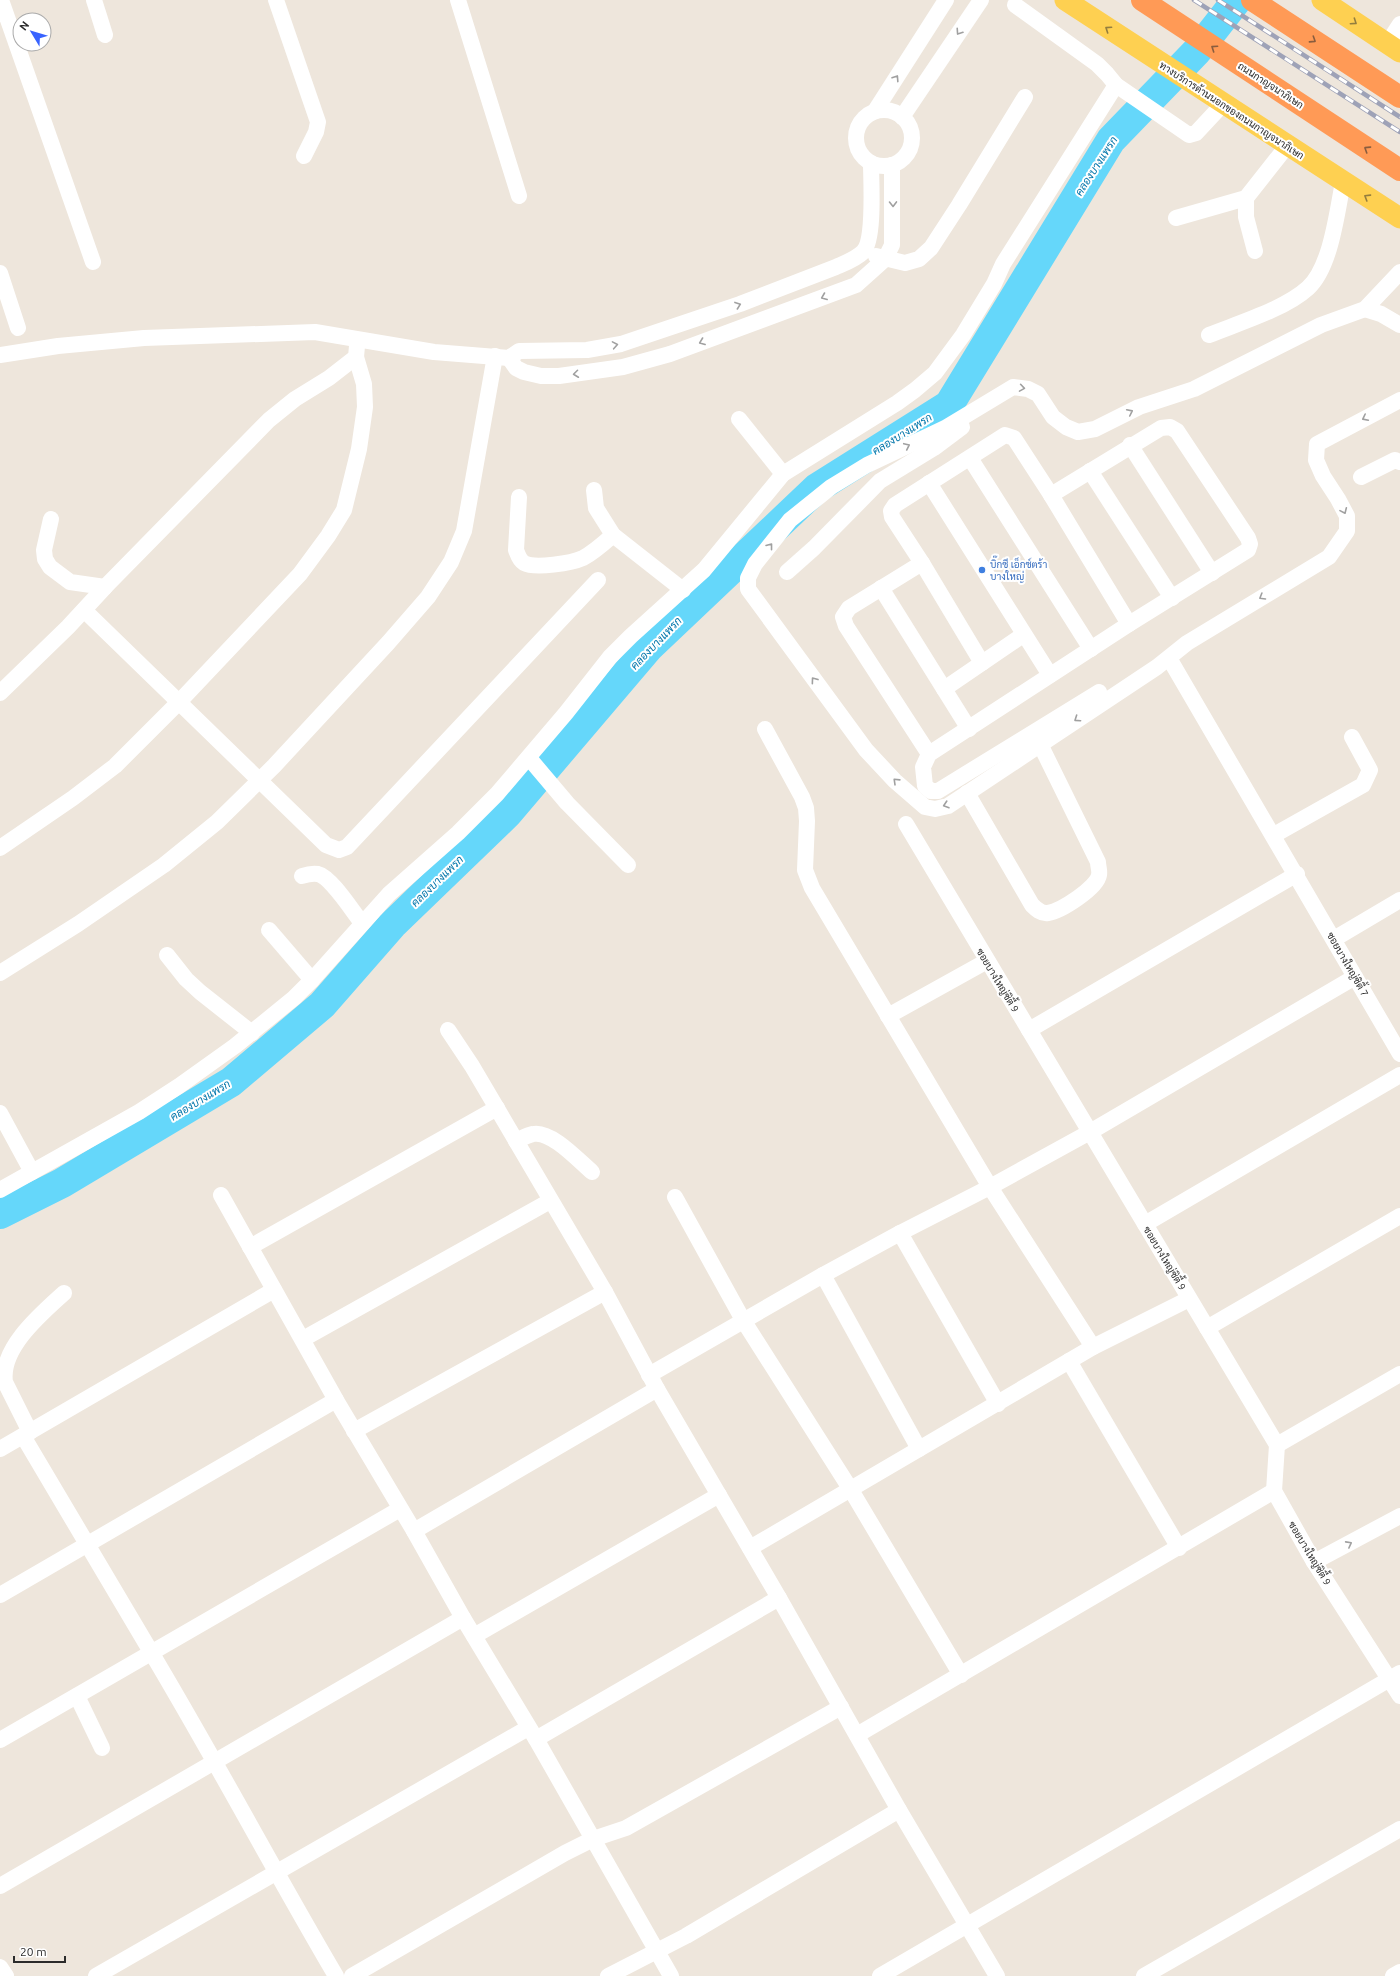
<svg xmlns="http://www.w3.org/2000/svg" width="1400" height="1976" font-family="Ubuntu,Sarabun,sans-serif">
<rect width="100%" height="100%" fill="#eee6dc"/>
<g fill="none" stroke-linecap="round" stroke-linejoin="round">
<polyline stroke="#65d7fa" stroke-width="30" points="0,1214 62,1183 231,1082 322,1005 392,925 507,814 649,647 817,488 949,405 1111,140 1197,51 1237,0"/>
<g stroke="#fff" stroke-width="16">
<polyline points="1,0 93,262"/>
<polyline points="94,0 105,35"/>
<polyline points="276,0 318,122 316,132 304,156"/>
<polyline points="458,0 519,196"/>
<polyline points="1015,5 1097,64 1107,74 1116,85 1189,135 1196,133 1223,104"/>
<polyline points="1387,44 1400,24"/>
<circle cx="884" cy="138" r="28"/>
<polyline points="875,111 946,0"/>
<polyline points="902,117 981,0"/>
<polyline points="1246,198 1246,217 1255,251"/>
<polyline points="1176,218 1246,198 1287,146"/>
<polyline points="876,256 905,263 919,259 931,248 959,205 1025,97"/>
<polyline points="1400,272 1365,309 1321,325 1194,389 1139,407 1095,429 1078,432 1066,427 1053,417 1038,394 1028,389 1013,387 945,428 867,465 831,487 790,520 755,564 748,578 748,589 866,750 895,781 925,807 935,809 948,806 1157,667 1187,643 1329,557 1347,531 1347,516 1338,499 1323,476 1316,460 1317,444 1400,400"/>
<polyline points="0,273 18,328"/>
<polyline points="1365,309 1381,314 1400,325"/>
<path d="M 1209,335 C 1239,323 1285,309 1308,288 C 1331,267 1337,212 1343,182"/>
<path d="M 0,355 L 58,346 L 144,338 L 315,332 L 434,352 L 509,358 L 519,351 L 587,350 L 621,344 L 740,304 L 836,267 C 845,263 856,259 863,252 C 875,240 871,181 871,163"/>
<polyline points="509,358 516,368 524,372 541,376 559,376 623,367 670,354 856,285 885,259 892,245 892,165"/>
<polyline points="739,419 783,474"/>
<polyline points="1130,445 1212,573"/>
<polyline points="970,458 1091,649"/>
<polyline points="1090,471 1172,598"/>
<polyline points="1361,477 1395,460 1400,462"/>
<polyline points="929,483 1050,675"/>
<polyline points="594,490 596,508 613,535 683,590"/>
<polyline points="1051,495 1161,428 1170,427 1177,431 1248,538 1250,544 1248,550 1129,624 929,754 923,767 925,786 931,791 938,791 1099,692"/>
<path d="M 519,497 L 516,550 C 518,555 519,560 524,563 C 535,569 572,563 583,558 C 594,552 604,543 613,535"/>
<polyline points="51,519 44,550 45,559 50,567 70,582 105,587"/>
<polyline points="922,563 982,663"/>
<polyline points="787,572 814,548 880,481 934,448 962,427"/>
<polyline points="881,588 969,729"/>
<polyline points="84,610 326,845 339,850 347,847 598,580"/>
<polyline points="1169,658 1400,1054"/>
<polyline points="944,689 1023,635"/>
<polyline points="0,693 68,627 105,587 269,420 295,399 329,378 356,357 357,346"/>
<polyline points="765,729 802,797 806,808 807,821 805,870 812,888 990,1187 1093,1347"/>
<polyline points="929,754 846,626 843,617 849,608 922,563 892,517 891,511 895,505 1005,435 1014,438 1051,495 1129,624"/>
<polyline points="529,758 567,803 628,865"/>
<path d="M 967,793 L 1032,905 C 1036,909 1041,914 1048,913 C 1061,911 1097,888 1099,875 C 1100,871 1098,866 1098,862 L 1040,744"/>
<polyline points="906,824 1277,1445 1274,1491 1314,1562 1400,1696"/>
<polyline points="1274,835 1363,785 1370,770 1352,737"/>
<polyline points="0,848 73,798 115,766 180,701 300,574 328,536 344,510 359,449 365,407 364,384 356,357"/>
<path d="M 302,876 C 308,874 312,873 318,874 C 331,877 353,912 362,923"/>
<polyline points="269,930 312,980"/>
<polyline points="1334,939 1400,900"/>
<polyline points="167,955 186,979 200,992 252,1033"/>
<polyline points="0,973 78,924 164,865 217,822 274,766 388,643 428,597 451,562 464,531 495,356"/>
<polyline points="888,1016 987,961"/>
<polyline points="448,1030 472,1066 605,1292 657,1389 779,1598 899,1810 997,1976"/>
<polyline points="1029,1030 1297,874"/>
<polyline points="0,1113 32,1172"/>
<path d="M 516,1141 C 521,1139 527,1135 533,1134 C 551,1130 579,1161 592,1172"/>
<polyline points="0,1190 139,1112 179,1086 235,1046 294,998 312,980 389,894 458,833 497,794 566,713 610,657 631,636 704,570 783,474 897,403 915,390 935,373 963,335 994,284 1003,264 1116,85"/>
<polyline points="221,1195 336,1400 414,1531 463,1618 536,1739 671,1976"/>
<polyline points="675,1197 743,1320 851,1490 961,1675"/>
<polyline points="1145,1224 1400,1075"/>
<polyline points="900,1233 998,1404"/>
<polyline points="250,1247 497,1108"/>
<polyline points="823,1275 919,1449"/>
<polyline points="1207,1328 1400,1216"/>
<polyline points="303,1339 550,1201"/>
<polyline points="1069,1361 1179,1548"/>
<polyline points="649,1375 823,1275 900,1233 990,1187 1090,1132 1355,977"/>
<polyline points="354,1431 605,1292"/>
<path d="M 30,1432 L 5,1382 C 0,1348 42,1313 64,1293"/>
<path d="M 23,1436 C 65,1508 109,1580 151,1652 C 215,1759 273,1869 336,1976"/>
<polyline points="1277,1445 1400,1374"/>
<polyline points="0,1449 274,1290"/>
<polyline points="414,1531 657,1389"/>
<polyline points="750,1548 1093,1347 1189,1299"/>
<polyline points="1314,1562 1400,1516"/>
<polyline points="0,1595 336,1400"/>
<polyline points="474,1636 719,1495"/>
<polyline points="77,1696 102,1748"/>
<polyline points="857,1735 1274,1491"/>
<polyline points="536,1739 779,1598"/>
<polyline points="0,1740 400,1509"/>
<polyline points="0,1886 463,1618"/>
<polyline points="0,1967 6,1976"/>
<polyline points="96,1976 528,1728"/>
<polyline points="352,1976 565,1853 593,1839 626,1828 841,1707"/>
<polyline points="608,1976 686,1936 899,1810"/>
<polyline points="880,1976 1400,1673"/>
<polyline points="1144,1976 1400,1829"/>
<polyline points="1393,1976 1400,1972"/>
</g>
<g stroke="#fed051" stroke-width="21">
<polyline points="1065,0 1400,218"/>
<polyline points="1322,0 1400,52"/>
</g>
<g stroke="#ff9a56" stroke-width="22">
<polyline points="1142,0 1400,170"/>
<polyline points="1252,0 1400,97"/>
</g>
<defs>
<g id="rail">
<polyline points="1194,0 1400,132"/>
<polyline points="1218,0 1400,117"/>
</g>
</defs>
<use href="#rail" stroke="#9ea2b7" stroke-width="4.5"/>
<use href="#rail" stroke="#fff" stroke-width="3" stroke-dasharray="9" stroke-linecap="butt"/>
</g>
<defs><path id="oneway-chevron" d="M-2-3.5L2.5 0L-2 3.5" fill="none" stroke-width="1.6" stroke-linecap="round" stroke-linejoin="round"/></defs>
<g stroke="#947e3e">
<use href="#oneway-chevron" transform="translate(1354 22) rotate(34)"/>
<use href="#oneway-chevron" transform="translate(1108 29) rotate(-146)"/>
<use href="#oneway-chevron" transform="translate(1367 197) rotate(-148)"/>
</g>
<g stroke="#a0a0a0">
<use href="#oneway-chevron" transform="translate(959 32) rotate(124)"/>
<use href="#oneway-chevron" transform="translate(896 78) rotate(-57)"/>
<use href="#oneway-chevron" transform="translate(893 204) rotate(89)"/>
<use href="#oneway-chevron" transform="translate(824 297) rotate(158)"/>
<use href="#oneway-chevron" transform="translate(738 305) rotate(-20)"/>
<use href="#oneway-chevron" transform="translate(702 342) rotate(159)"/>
<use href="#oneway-chevron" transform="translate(615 345) rotate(-10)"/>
<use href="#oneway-chevron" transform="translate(576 374) rotate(173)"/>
<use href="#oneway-chevron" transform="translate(1022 388) rotate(9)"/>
<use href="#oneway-chevron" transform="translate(1130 412) rotate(-26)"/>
<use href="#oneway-chevron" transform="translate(1365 418) rotate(153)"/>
<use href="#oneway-chevron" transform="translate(907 446) rotate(-25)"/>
<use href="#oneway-chevron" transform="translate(1344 511) rotate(66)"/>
<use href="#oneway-chevron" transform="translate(770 546) rotate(-52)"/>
<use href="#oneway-chevron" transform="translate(1262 597) rotate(149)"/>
<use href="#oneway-chevron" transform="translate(814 680) rotate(-126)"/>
<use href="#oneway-chevron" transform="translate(1077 719) rotate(146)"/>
<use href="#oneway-chevron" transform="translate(896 781) rotate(-136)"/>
<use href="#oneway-chevron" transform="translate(946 805) rotate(162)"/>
<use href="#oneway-chevron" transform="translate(1349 1544) rotate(-28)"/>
</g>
<g stroke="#8a5d3e">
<use href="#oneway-chevron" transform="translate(1313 40) rotate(33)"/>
<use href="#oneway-chevron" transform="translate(1214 48) rotate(-146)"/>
<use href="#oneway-chevron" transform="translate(1367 149) rotate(-147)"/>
</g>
<circle fill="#3f7fe0" stroke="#fff" stroke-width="1.5" cx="982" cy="570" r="4"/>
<g text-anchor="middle" stroke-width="4" stroke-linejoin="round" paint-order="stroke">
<g font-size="10" fill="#2b2b2b" stroke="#fff">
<text transform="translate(1271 85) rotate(33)" y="4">ถนนกาญจนาภิเษก</text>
<text transform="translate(1232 110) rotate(33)" y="4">ทางบริการด้านนอกของถนนกาญจนาภิเษก</text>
<text transform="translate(1348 964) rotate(60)" y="4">ซอยบางใหญ่ซิตี้ 7</text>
<text transform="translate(998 980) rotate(59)" y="4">ซอยบางใหญ่ซิตี้ 9</text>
<text transform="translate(1165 1258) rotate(59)" y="4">ซอยบางใหญ่ซิตี้ 9</text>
<text transform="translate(1310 1553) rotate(59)" y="4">ซอยบางใหญ่ซิตี้ 9</text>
</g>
<g font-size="10" fill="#366cbe" stroke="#fff" text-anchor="start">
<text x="990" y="568">บิ๊กซี เอ็กซ์ตร้า<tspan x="990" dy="12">บางใหญ่</tspan></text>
</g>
<g font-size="11" font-style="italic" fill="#0075aa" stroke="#fff">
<text transform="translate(1096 166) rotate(-57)" y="4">คลองบางแพรก</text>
<text transform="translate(902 434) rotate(-32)" y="4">คลองบางแพรก</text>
<text transform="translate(656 643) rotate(-46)" y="4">คลองบางแพรก</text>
<text transform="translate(437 881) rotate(-44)" y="4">คลองบางแพรก</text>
<text transform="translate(200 1100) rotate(-31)" y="4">คลองบางแพรก</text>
</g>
</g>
<g transform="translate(32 32) rotate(308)"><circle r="19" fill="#ffffff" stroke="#aaaaaa"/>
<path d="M0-3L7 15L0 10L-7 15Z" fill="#3863ff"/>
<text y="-6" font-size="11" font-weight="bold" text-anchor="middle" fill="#2b2b2b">N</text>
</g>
<path d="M14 1956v6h51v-6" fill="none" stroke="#2b2b2b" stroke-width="2"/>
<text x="20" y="1956" font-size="12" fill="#2b2b2b" stroke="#ffffff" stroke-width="3" paint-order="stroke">20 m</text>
</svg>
